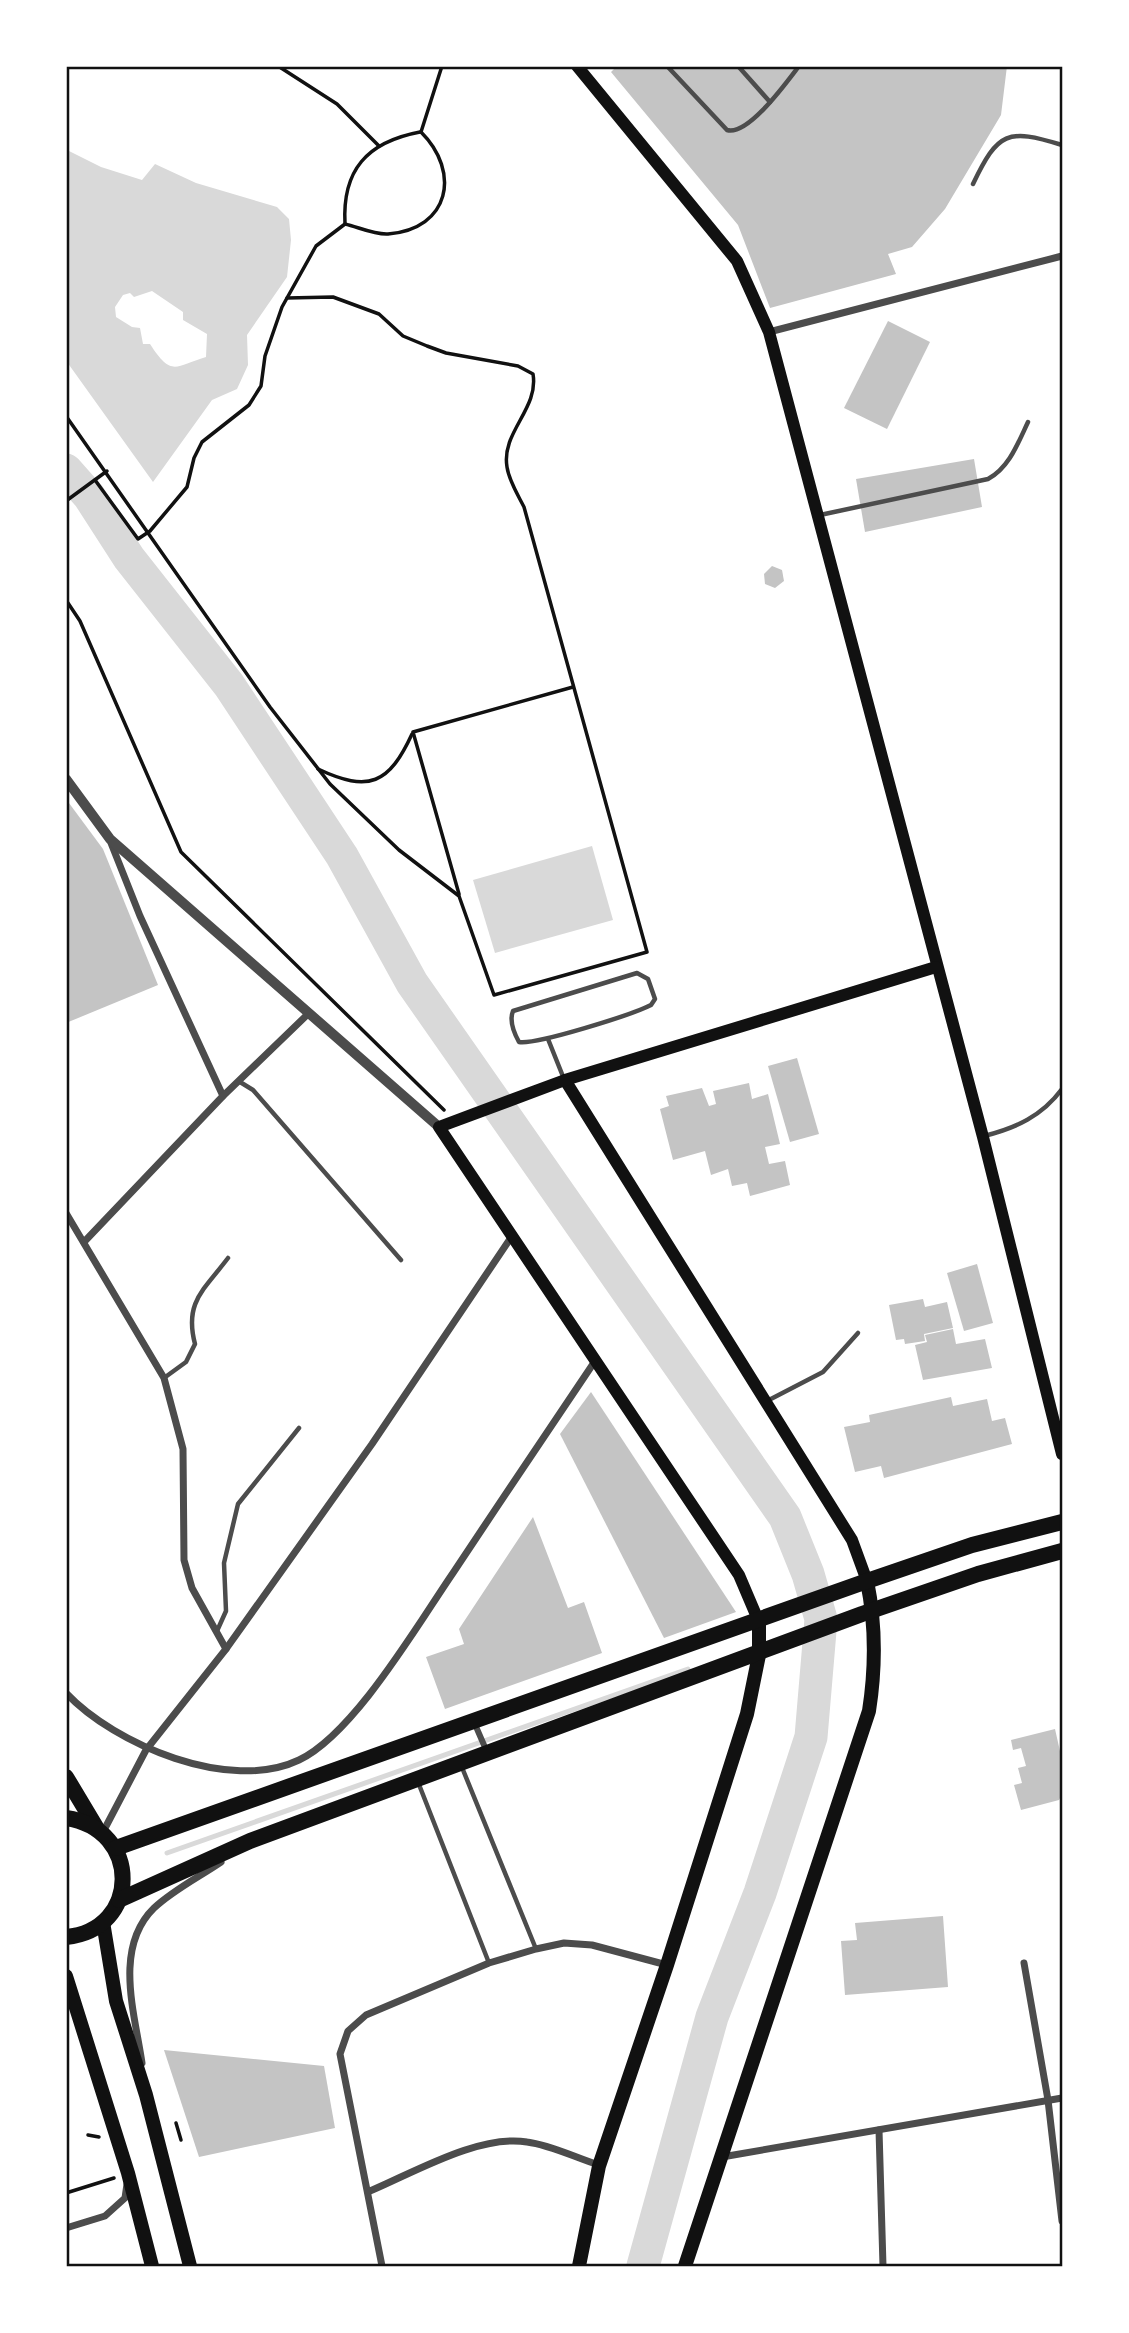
<svg xmlns="http://www.w3.org/2000/svg" width="1129" height="2333" font-family="'Nunito Sans',sans-serif">
<rect width="100%" height="100%" fill="#fff"/>
<g fill="#d9d9d9" fill-rule="evenodd">
<path d="M 67,150 L 101,167 L 142,180 L 155,164 L 196,183 L 277,207 L 289,219 L 291,240 L 287,277 L 247,335 L 248,365 L 237,389 L 212,400 L 153,482 L 67,362 ZM 152,291 L 183,312 L 183,320 L 207,334 L 206,357 C 175,366 172,378 150,344 L 143,344 L 140,328 L 132,327 L 116,317 L 115,307 L 123,295 L 130,293 L 134,297 Z"/>
<polygon points="592,846 613,920 495,953 473,880"/>
</g>
<g fill="none" stroke-linecap="round" stroke-linejoin="round">
<polyline stroke="#d9d9d9" stroke-width="5" points="167,1853 688,1669"/>
<polyline stroke="#d9d9d9" stroke-width="33" points="66,470 89,496 129,558 229,685 342,856 412,983 785,1517 808,1574 821,1619 811,1737 760,1893 712,2017 643,2266"/>
</g>
<g fill="#c4c4c4">
<polygon points="617,66 1007,66 1001,115 945,209 912,247 888,254 896,274 770,308 738,225 611,72"/>
<polygon points="888,321 930,342 887,429 844,408"/>
<polygon points="974,459 982,507 865,532 856,479"/>
<polygon points="772,566 782,570 784,581 775,588 765,584 764,574"/>
<polygon points="66,799 103,849 158,985 66,1023"/>
<polygon points="797,1058 819,1134 790,1142 768,1066"/>
<polygon points="749,1083 752,1099 768,1094 780,1144 765,1147 769,1164 785,1161 790,1185 750,1196 747,1183 732,1186 728,1169 711,1175 705,1151 673,1160 660,1109 669,1106 666,1096 702,1088 709,1106 716,1104 713,1091"/>
<polygon points="977,1264 993,1323 964,1331 947,1273"/>
<polygon points="923,1299 925,1307 947,1302 953,1328 924,1334 925,1341 905,1344 904,1339 896,1340 889,1305"/>
<polygon points="953,1329 956,1344 985,1339 992,1368 923,1380 915,1345 927,1342 925,1335"/>
<polygon points="591,1392 736,1612 664,1638 560,1434"/>
<polygon points="951,1397 953,1406 987,1399 992,1421 1005,1418 1012,1444 884,1478 881,1466 855,1472 844,1427 870,1422 869,1415"/>
<polygon points="533,1517 568,1608 584,1602 602,1653 445,1709 426,1657 464,1644 459,1629"/>
<polygon points="1055,1729 1062,1760 1062,1794 1059,1800 1021,1810 1014,1785 1022,1783 1018,1768 1026,1766 1021,1748 1013,1750 1011,1740"/>
<polygon points="943,1916 948,1987 845,1995 841,1941 857,1940 855,1923"/>
<polygon points="164,2050 324,2066 335,2128 199,2157"/>
</g>
<g fill="none" stroke-linecap="round" stroke-linejoin="round">
<g stroke="#111" stroke-width="3.5">
<polyline points="278,66 337,104 379,146"/>
<path d="M 345,224 C 342,170 367,142 420,132"/>
<path d="M 66,416 L 270,707 L 330,784 L 399,850 L 459,896 L 494,995 L 647,952 L 524,507 C 518,495 509,481 507,467 C 501,432 539,409 533,374 L 518,366 L 446,353 L 427,346 L 403,336 L 379,314 L 333,297 L 287,298"/>
<path d="M 95,480 L 138,539 L 150,531 L 187,487 L 194,458 L 202,442 L 249,405 L 261,386 L 265,356 L 282,307 L 316,246 L 345,224 C 358,227 375,235 388,234 C 450,229 461,172 421,132 L 442,66"/>
<polyline points="66,501 107,471"/>
<polyline points="66,600 80,621 181,852 444,1110"/>
<path d="M 318,769 C 369,793 389,784 412,734"/>
<polyline points="459,894 413,732 573,687"/>
<polyline points="176,2123 181,2140"/>
<polyline points="88,2135 99,2137"/>
<polyline points="66,2193 114,2178"/>
</g>
<g stroke="#4c4c4c" stroke-width="4.5">
<path d="M 667,66 L 727,130 C 748,136 786,83 799,66"/>
<polyline points="738,66 770,102"/>
<path d="M 973,184 C 998,132 1007,128 1062,145"/>
<path d="M 820,515 L 988,479 C 1009,468 1018,443 1028,422"/>
<path d="M 637,973 L 648,979 L 655,999 L 651,1005 C 631,1015 536,1045 519,1042 C 514,1033 509,1021 513,1011 Z"/>
<polyline points="548,1039 564,1079"/>
<polyline points="240,1082 253,1090 401,1260"/>
<path d="M 984,1136 C 1016,1128 1042,1116 1062,1089"/>
<path d="M 164,1378 L 186,1362 L 195,1344 C 184,1302 204,1290 228,1258"/>
<polyline points="767,1401 823,1372 858,1333"/>
<polyline points="217,1631 226,1611 224,1563 238,1504 299,1428"/>
<polyline points="461,1765 536,1949"/>
<polyline points="418,1782 489,1963"/>
</g>
<polyline stroke="#4c4c4c" stroke-width="6" points="474,1722 487,1752"/>
<g stroke="#4c4c4c" stroke-width="7">
<polyline points="769,332 1062,256"/>
<polyline points="111,843 140,916 223,1096"/>
<polyline points="66,1213 164,1378 183,1449 184,1560 192,1588 226,1649"/>
<polyline points="84,1242 223,1096 308,1014"/>
<path d="M 66,1693 C 115,1745 230,1793 299,1760 C 354,1734 418,1624 453,1573 C 500,1502 548,1431 595,1361"/>
<polyline points="103,1832 146,1750 226,1649 372,1444 512,1236"/>
<polyline points="1024,1963 1048,2100 1062,2221"/>
<path d="M 142,2063 C 135,2014 113,1948 154,1908 C 173,1890 199,1877 221,1862"/>
<polyline points="879,2130 883,2266"/>
<polyline points="722,2157 1062,2098"/>
<path d="M 370,2191 C 413,2173 479,2134 527,2142 C 551,2145 576,2158 599,2165"/>
<polyline points="66,2228 105,2216 125,2198 127,2184"/>
<polyline points="382,2266 340,2054 348,2031 366,2015 489,1963 536,1949 564,1943 592,1945 667,1965"/>
</g>
<polyline stroke="#4c4c4c" stroke-width="10" points="66,779 110,839 439,1127"/>
<g stroke="#111" stroke-width="12">
<polyline points="577,66 737,261 769,332 983,1137 1062,1454"/>
<polyline points="565,1080 852,1540 867,1581"/>
<polyline points="759,1622 739,1575 439,1127 565,1080 936,967"/>
</g>
<g stroke="#111" stroke-width="14">
<polyline points="103,1922 116,2001 146,2095 190,2266"/>
<polyline points="66,1976 128,2173 152,2266"/>
<polyline points="579,2266 599,2166 667,1965 747,1714 759,1655 759,1622"/>
<path d="M 685,2266 L 869,1711 C 876,1666 876,1625 867,1581"/>
</g>
<g stroke="#111" stroke-width="16">
<polyline points="66,1777 96,1827"/>
<path d="M 66,1818 C 142,1829 141,1930 66,1937"/>
<polyline points="116,1848 867,1581 972,1545 1062,1522"/>
<polyline points="119,1900 250,1841 862,1614 978,1574 1062,1551"/>
</g>
</g>
<rect width="1129" height="2333" fill="none" stroke="#ffffff" stroke-width="136"/>
<rect x="68" y="68" width="993" height="2197" fill="none" stroke="#111" stroke-width="2.5"/>
</svg>
